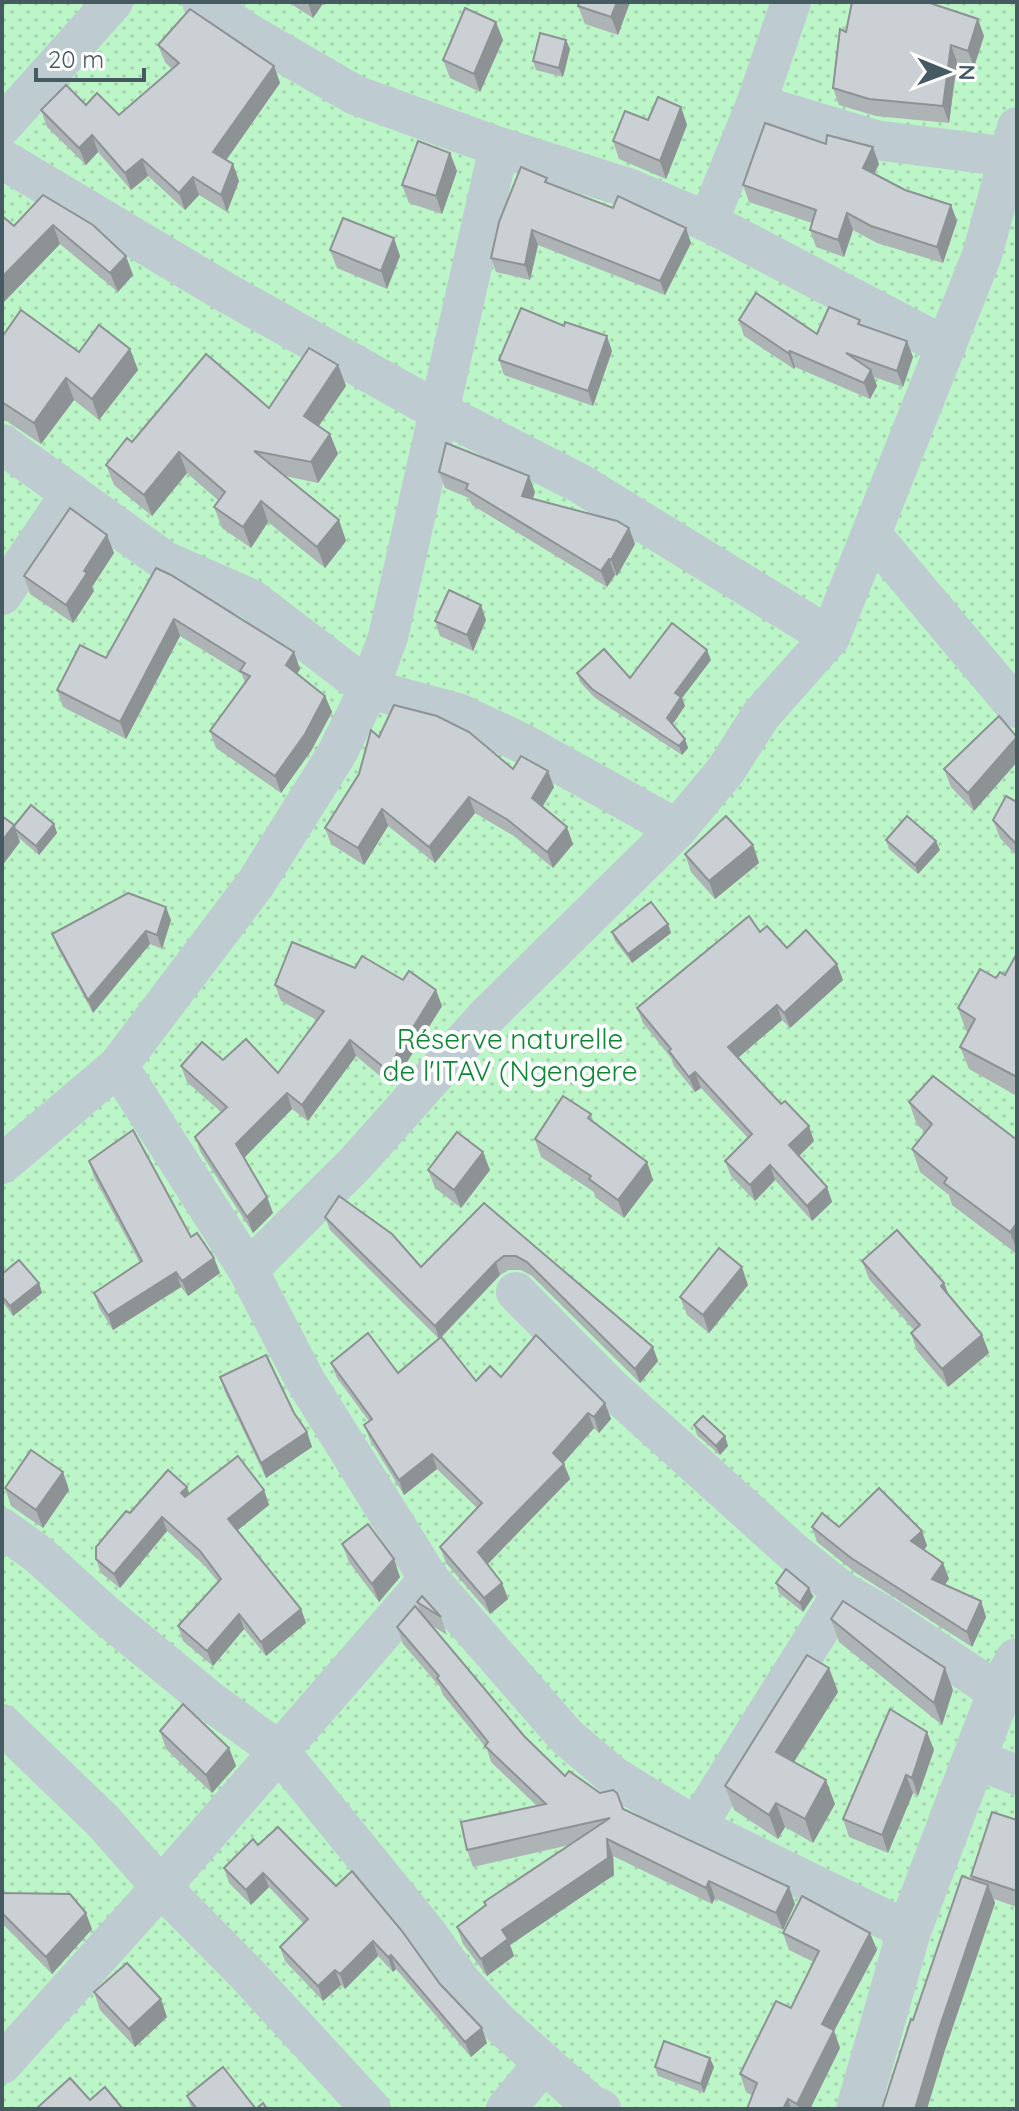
<svg xmlns="http://www.w3.org/2000/svg" width="1019" height="2111" font-family="Quicksand,sans-serif">
<defs>
<pattern id="park-dots" width="8" height="8" patternUnits="userSpaceOnUse" patternTransform="scale(2)"><rect width="8" height="8" fill="#bcf5c7"/><path d="M2 2h.1M6 6h.1" fill="none" stroke="#a3d4ae" stroke-width="1.8" stroke-linecap="round"/></pattern>
</defs>
<rect width="100%" height="100%" fill="#f4f1f2"/>
<rect fill="url(#park-dots)" x="2" y="2" width="1015" height="2107"/>
<g fill="none" stroke-linecap="round" stroke-linejoin="round">
<g stroke="#beccd2" stroke-width="40">
<polyline points="202,2 248,33 355,95 499,147 628,188 708,222 946,347"/>
<polyline points="756,104 875,140 1017,158"/>
<polyline points="2,126 113,2"/>
<polyline points="2,159 225,292 438,411 579,483 830,637"/>
<polyline points="708,222 756,104 791,2"/>
<polyline points="2,444 165,561 251,599 369,689 458,713 520,742 677,829"/>
<polyline points="872,535 1017,708"/>
<polyline points="2,595 71,493"/>
<polyline points="118,1066 248,1270 305,1380 429,1579 566,1736 613,1776 696,1827 909,1931"/>
<polyline points="2,1164 118,1066 256,883 336,755 369,689 388,637 499,147"/>
<polyline points="248,1270 355,1164 485,1018 677,829 726,770 761,715 830,637 982,255 1017,127"/>
<polyline points="516,1292 611,1388 792,1551 843,1592 881,1614 999,1693"/>
<polyline points="2,1528 38,1554 109,1618 210,1701 279,1751 426,1932 462,1983 498,2022 591,2105 601,2109"/>
<polyline points="2,1724 103,1821 161,1887 246,1973 371,2109"/>
<polyline points="975,1759 1017,1775"/>
<polyline points="696,1827 843,1592"/>
<polyline points="2,2064 161,1887 429,1579"/>
<polyline points="506,2109 543,2064"/>
</g>
<polyline stroke="#beccd2" stroke-width="44" points="858,2109 909,1931 999,1693 1017,1660"/>
</g>
<g fill="#aeb3b6">
<polygon points="288,2 324,2 313,18"/>
<polygon points="579,2 630,2 618,35 585,24 578,6"/>
<polygon points="846,32 984,36 974,67 957,62 949,123 876,116 839,105 833,88"/>
<polygon points="503,40 480,92 450,78 443,60"/>
<polygon points="566,40 570,49 563,77 536,70 533,61"/>
<polygon points="158,45 274,66 280,83 226,160 239,181 227,212 199,195 185,210 148,176 131,190 98,152 86,165 47,127 41,110 86,105 119,115 172,69 165,62"/>
<polygon points="681,107 687,125 666,179 619,159 613,141"/>
<polygon points="450,153 457,171 442,214 409,203 402,185"/>
<polygon points="879,164 874,174 957,221 943,263 877,243 853,230 844,257 816,247 810,230 812,223 749,202 743,185"/>
<polygon points="549,183 691,243 665,295 538,245 530,280 496,272 491,258"/>
<polygon points="43,195 126,256 133,275 118,292 60,244 2,304 2,216 14,226"/>
<polygon points="330,250 400,256 387,289 337,268"/>
<polygon points="739,320 817,334 862,326 913,357 903,387 874,377 877,386 870,399 795,367 794,369 744,336"/>
<polygon points="2,337 79,352 130,349 138,370 99,420 74,400 41,444 2,418"/>
<polygon points="612,351 593,406 504,375 499,360"/>
<polygon points="338,365 346,386 319,426 330,434 338,454 318,483 285,476 339,520 346,541 325,568 268,522 251,548 222,528 214,507 219,501 187,473 152,516 114,485 106,465 132,442 269,408"/>
<polygon points="439,472 535,492 533,499 629,528 635,544 617,576 615,575 607,587 472,505 469,498 445,488"/>
<polygon points="107,535 114,553 92,587 94,591 73,623 30,594 24,576"/>
<polygon points="156,568 294,652 300,669 297,674 325,696 332,712 311,751 281,793 216,748 210,731 245,683 242,674 180,636 126,739 63,707 57,690 106,658"/>
<polygon points="486,620 473,651 440,636 435,621"/>
<polygon points="711,660 682,698 685,706 672,725 685,739 688,748 682,755 595,698 580,682 577,673 630,678"/>
<polygon points="1017,735 1017,762 974,811 951,787 944,769"/>
<polygon points="379,737 513,769 554,787 543,806 573,844 553,868 514,836 475,813 435,863 388,826 364,865 331,844 325,828 359,774"/>
<polygon points="1017,802 1017,856 1000,838 993,820"/>
<polygon points="54,824 57,833 39,855 19,838 20,842 14,825"/>
<polygon points="886,840 940,850 918,874 889,849"/>
<polygon points="753,845 759,863 715,899 691,872 685,854"/>
<polygon points="171,920 162,949 150,944 93,1013 57,947 52,934"/>
<polygon points="668,924 671,933 632,963 615,941 612,932"/>
<polygon points="760,932 843,980 790,1028 782,1020 738,1058 814,1141 799,1156 827,1187 832,1202 812,1221 775,1180 755,1201 731,1176 725,1161 748,1138 701,1088 695,1092 674,1066 671,1058 643,1023 637,1008"/>
<polygon points="1017,955 1017,1096 969,1069 960,1047 968,1032 966,1031 958,1008 996,978 1005,975"/>
<polygon points="275,985 442,1006 392,1086 356,1056 308,1121 292,1109 244,1158 267,1197 273,1213 253,1233 201,1153 195,1137 221,1112 187,1082 181,1066 223,1060 278,1073 317,1020 281,1001"/>
<polygon points="909,1102 1017,1140 1017,1254 952,1205 949,1195 920,1172 912,1149 925,1132 917,1125"/>
<polygon points="591,1114 594,1123 647,1162 653,1180 624,1218 595,1197 594,1192 541,1157 535,1139"/>
<polygon points="89,1161 191,1237 214,1258 220,1273 188,1296 181,1287 113,1330 99,1308 94,1293 140,1263 94,1177"/>
<polygon points="428,1170 490,1170 461,1208 435,1188"/>
<polygon points="484,1203 658,1361 640,1383 532,1276 521,1270 509,1270 500,1275 441,1338 476,1381 501,1377 605,1403 611,1419 599,1433 594,1428 563,1463 570,1479 487,1564 502,1583 508,1599 490,1614 446,1563 440,1547 477,1508 437,1469 404,1495 370,1440 364,1425 369,1421 337,1378 331,1363 398,1373 439,1339 330,1230 325,1217 421,1267"/>
<polygon points="862,1261 944,1283 949,1296 982,1335 989,1353 948,1387 917,1351 911,1333 914,1330 869,1279"/>
<polygon points="2,1274 39,1283 42,1293 13,1316 2,1301"/>
<polygon points="748,1285 709,1333 687,1315 680,1297"/>
<polygon points="220,1377 294,1413 307,1432 312,1447 266,1478 225,1392"/>
<polygon points="694,1425 725,1436 728,1446 720,1455 697,1435"/>
<polygon points="63,1472 69,1490 43,1528 11,1506 5,1488"/>
<polygon points="264,1490 269,1505 237,1530 301,1609 306,1623 266,1656 244,1629 213,1666 183,1641 178,1626 218,1582 205,1566 167,1531 120,1588 101,1573 96,1559 130,1513 189,1494"/>
<polygon points="812,1527 922,1531 927,1546 923,1550 943,1563 949,1579 944,1585 981,1601 986,1617 972,1647 856,1573 817,1542"/>
<polygon points="342,1544 400,1577 379,1602 349,1562"/>
<polygon points="776,1583 809,1588 813,1597 803,1612 779,1593"/>
<polygon points="417,1602 441,1617 447,1635 431,1625 524,1736 565,1776 795,1904 783,1930 715,1898 712,1904 613,1856 614,1875 510,1945 514,1956 487,1976 463,1944 457,1927 486,1905 484,1902 569,1845 473,1867 467,1850 537,1806 491,1762 487,1749 443,1695 440,1687 403,1644 397,1627 421,1613"/>
<polygon points="831,1619 953,1690 942,1725 839,1642"/>
<polygon points="829,1668 838,1692 794,1762 835,1804 813,1843 785,1827 778,1839 734,1810 725,1786"/>
<polygon points="160,1731 229,1748 236,1766 212,1793 166,1749"/>
<polygon points="934,1750 918,1796 913,1793 888,1853 849,1837 843,1819"/>
<polygon points="1017,1820 1017,1907 994,1899 995,1903 946,2047 913,2020 972,1880 971,1876"/>
<polygon points="258,1845 336,1886 440,1984 487,2043 471,2057 396,1969 393,1972 378,1956 345,1989 341,1985 323,2001 285,1961 280,1947 304,1924 269,1887 251,1905 229,1883 224,1868"/>
<polygon points="2,1893 92,1929 52,1974 2,1923"/>
<polygon points="783,1933 870,1933 877,1950 834,2031 840,2048 810,2109 747,2109 752,2095 746,2092 740,2074 791,2008 814,1962 789,1950"/>
<polygon points="94,1992 167,2017 135,2047 100,2010"/>
<polygon points="655,2067 714,2067 704,2093 658,2076"/>
<polygon points="187,2096 256,2109 267,2109 192,2109"/>
</g>
<g fill="#8d9294">
<polygon points="309,2 324,2 313,18 308,3"/>
<polygon points="617,2 630,2 618,35 611,17"/>
<polygon points="978,19 984,36 974,67 968,51"/>
<polygon points="496,22 503,40 480,92 474,74"/>
<polygon points="566,40 570,49 563,77 559,68"/>
<polygon points="951,45 957,62 949,123 943,106"/>
<polygon points="274,66 280,83 220,169 213,152"/>
<polygon points="681,107 687,125 666,179 660,161"/>
<polygon points="92,135 98,152 86,165 79,148"/>
<polygon points="873,147 879,164 869,184 863,168"/>
<polygon points="450,153 457,171 442,214 436,196"/>
<polygon points="142,159 148,176 131,190 125,173"/>
<polygon points="233,164 239,181 227,212 221,195"/>
<polygon points="193,177 199,195 185,210 179,193"/>
<polygon points="951,205 957,221 943,263 937,247"/>
<polygon points="847,213 853,230 844,257 838,240"/>
<polygon points="53,225 60,244 2,304 2,277"/>
<polygon points="686,228 691,243 665,295 660,281"/>
<polygon points="532,230 538,245 530,280 525,265"/>
<polygon points="394,238 400,256 387,289 381,271"/>
<polygon points="126,256 133,275 118,292 110,273"/>
<polygon points="607,336 612,351 593,406 588,391"/>
<polygon points="907,341 913,357 903,387 897,371"/>
<polygon points="130,349 138,370 99,420 92,399"/>
<polygon points="790,351 795,367 794,369 788,353"/>
<polygon points="338,365 346,386 311,437 304,416"/>
<polygon points="871,370 877,386 870,399 864,383"/>
<polygon points="66,378 74,400 41,444 34,423"/>
<polygon points="330,434 338,454 318,483 311,462"/>
<polygon points="179,452 187,473 152,516 144,495"/>
<polygon points="529,476 535,492 528,512 522,496"/>
<polygon points="261,501 268,522 251,548 243,527"/>
<polygon points="339,520 346,541 325,568 317,547"/>
<polygon points="629,528 635,544 617,576 611,560"/>
<polygon points="107,535 114,553 92,587 94,591 73,623 66,605 84,571"/>
<polygon points="609,559 615,575 607,587 601,571"/>
<polygon points="481,605 486,620 473,651 467,635"/>
<polygon points="174,619 180,636 126,739 120,722"/>
<polygon points="707,650 711,660 682,698 685,706 670,728 667,718 675,693"/>
<polygon points="294,652 300,669 292,682 286,665"/>
<polygon points="325,696 332,712 311,751 281,793 275,776"/>
<polygon points="1017,737 1017,762 974,811 968,793"/>
<polygon points="685,739 688,748 682,755 679,746"/>
<polygon points="548,771 554,787 538,814 532,798"/>
<polygon points="469,797 475,813 435,863 429,847"/>
<polygon points="382,809 388,826 364,865 358,848"/>
<polygon points="54,824 57,833 39,855 36,846"/>
<polygon points="14,825 20,842 2,866 2,841"/>
<polygon points="567,827 573,844 553,868 547,852"/>
<polygon points="936,841 940,850 918,874 915,865"/>
<polygon points="753,845 759,863 715,899 709,881"/>
<polygon points="166,907 171,920 162,949 157,935"/>
<polygon points="668,924 671,933 632,963 628,954"/>
<polygon points="146,931 150,944 93,1013 88,1000"/>
<polygon points="837,964 843,980 790,1028 784,1013"/>
<polygon points="436,990 442,1006 392,1086 387,1070"/>
<polygon points="777,1005 782,1020 733,1062 728,1047"/>
<polygon points="350,1040 356,1056 308,1121 302,1105"/>
<polygon points="695,1072 701,1088 695,1092 689,1077"/>
<polygon points="287,1093 292,1109 242,1160 236,1144"/>
<polygon points="809,1126 814,1141 795,1160 789,1145"/>
<polygon points="483,1152 490,1170 461,1208 454,1190"/>
<polygon points="647,1162 653,1180 624,1218 618,1200"/>
<polygon points="770,1165 775,1180 755,1201 750,1185"/>
<polygon points="827,1187 832,1202 812,1221 807,1206"/>
<polygon points="267,1197 273,1213 253,1233 247,1217"/>
<polygon points="1017,1223 1017,1251 1010,1232"/>
<polygon points="214,1258 220,1273 188,1296 182,1281"/>
<polygon points="496,1262 500,1275 439,1339 435,1326"/>
<polygon points="742,1267 748,1285 709,1333 703,1315"/>
<polygon points="176,1272 181,1287 113,1330 108,1315"/>
<polygon points="39,1283 42,1293 13,1316 10,1306"/>
<polygon points="944,1283 951,1301 941,1286"/>
<polygon points="982,1335 989,1353 948,1387 942,1369"/>
<polygon points="653,1347 658,1361 640,1383 635,1369"/>
<polygon points="605,1403 611,1419 599,1433 594,1417"/>
<polygon points="588,1413 594,1428 559,1468 553,1453"/>
<polygon points="307,1432 312,1447 266,1478 261,1463"/>
<polygon points="725,1436 728,1446 720,1455 716,1446"/>
<polygon points="432,1454 437,1469 404,1495 399,1480"/>
<polygon points="564,1464 570,1479 484,1568 478,1552"/>
<polygon points="63,1472 69,1490 43,1528 36,1510"/>
<polygon points="187,1487 192,1501 181,1493"/>
<polygon points="264,1490 269,1505 233,1534 228,1519"/>
<polygon points="162,1517 167,1531 120,1588 114,1574"/>
<polygon points="922,1531 927,1546 917,1556 911,1541"/>
<polygon points="394,1559 400,1577 379,1602 372,1584"/>
<polygon points="943,1563 949,1579 938,1594 932,1579"/>
<polygon points="502,1583 508,1599 490,1614 484,1598"/>
<polygon points="809,1588 813,1597 803,1612 800,1603"/>
<polygon points="981,1601 986,1617 972,1647 967,1632"/>
<polygon points="301,1609 306,1623 266,1656 261,1642"/>
<polygon points="239,1614 244,1629 213,1666 207,1651"/>
<polygon points="829,1668 838,1692 785,1776 776,1752"/>
<polygon points="945,1668 953,1690 942,1725 934,1703"/>
<polygon points="927,1732 934,1750 918,1796 912,1778"/>
<polygon points="229,1748 236,1766 212,1793 206,1775"/>
<polygon points="906,1775 913,1793 888,1853 882,1835"/>
<polygon points="826,1780 835,1804 813,1843 805,1819"/>
<polygon points="776,1803 785,1827 778,1839 769,1815"/>
<polygon points="607,1839 613,1856 614,1875 510,1945 514,1956 487,1976 481,1959 502,1930"/>
<polygon points="263,1873 269,1887 251,1905 246,1890"/>
<polygon points="709,1881 715,1898 712,1904 706,1888"/>
<polygon points="988,1885 995,1903 946,2047 927,2109 915,2109 939,2029"/>
<polygon points="789,1887 795,1904 783,1930 776,1913"/>
<polygon points="86,1913 92,1929 52,1974 46,1957"/>
<polygon points="870,1933 877,1950 834,2031 840,2048 810,2109 799,2109 797,2104 822,2024"/>
<polygon points="373,1941 378,1956 345,1989 340,1974"/>
<polygon points="391,1955 396,1969 393,1972 388,1957"/>
<polygon points="335,1970 341,1985 323,2001 318,1986"/>
<polygon points="161,1999 167,2017 135,2047 129,2029"/>
<polygon points="482,2028 487,2043 471,2057 465,2042"/>
<polygon points="710,2058 714,2067 704,2093 701,2084"/>
<polygon points="788,2099 791,2109 783,2109"/>
</g>
<g fill="#cad0d4" stroke="#8d9294" stroke-width="2">
<polygon points="579,2 617,2 611,17 578,6"/>
<polygon points="852,2 927,2 978,19 968,51 951,45 943,106 869,99 833,88 840,29 846,32"/>
<polygon points="465,8 496,22 474,74 443,60"/>
<polygon points="190,9 274,66 213,152 233,164 221,195 193,177 179,193 142,159 125,173 92,135 79,148 41,110 66,85 86,105 97,93 119,115 179,63 158,45"/>
<polygon points="540,33 566,40 559,68 533,61"/>
<polygon points="658,97 681,107 660,161 613,141 625,111 648,120"/>
<polygon points="765,123 826,144 827,135 873,147 863,168 905,190 951,205 937,247 871,226 847,213 838,240 810,230 816,210 743,185"/>
<polygon points="418,141 450,153 436,196 402,185"/>
<polygon points="521,167 547,178 545,182 613,208 618,196 686,228 660,281 532,230 525,265 491,258 499,222"/>
<polygon points="43,195 93,225 126,256 110,273 53,225 2,277 2,216 14,226"/>
<polygon points="343,218 394,238 381,271 330,250"/>
<polygon points="756,293 817,334 829,307 860,320 858,324 907,341 897,371 846,353 871,370 864,383 790,351 788,353 739,320"/>
<polygon points="521,308 564,326 565,322 607,336 588,391 499,360"/>
<polygon points="21,310 79,352 99,325 130,349 92,399 66,378 34,423 2,402 2,337"/>
<polygon points="309,348 338,365 304,416 330,434 311,462 254,451 339,520 317,547 261,501 243,527 214,507 225,492 179,452 144,495 106,465 127,438 132,442 206,354 269,408"/>
<polygon points="446,443 529,476 522,496 617,521 629,528 611,560 609,559 601,571 466,489 468,484 439,472"/>
<polygon points="70,508 107,535 84,571 87,573 66,605 24,576"/>
<polygon points="156,568 171,575 294,652 286,665 325,696 305,734 275,776 210,731 250,676 240,671 245,663 174,619 120,722 57,690 80,645 106,658"/>
<polygon points="449,590 481,605 467,635 435,621"/>
<polygon points="672,623 707,650 675,693 681,697 667,718 685,739 679,746 592,689 577,673 604,649 630,678"/>
<polygon points="394,705 437,716 469,732 513,769 521,756 548,771 532,798 567,827 547,852 508,820 469,797 429,847 382,809 358,848 325,828 359,774 371,730 379,737"/>
<polygon points="999,716 1017,737 968,793 944,769"/>
<polygon points="1006,796 1017,802 1017,845 993,820"/>
<polygon points="31,805 54,824 36,846 15,829 14,826"/>
<polygon points="2,816 14,825 2,841"/>
<polygon points="726,816 753,845 709,881 685,854"/>
<polygon points="907,816 936,841 915,865 886,840"/>
<polygon points="128,893 166,907 157,935 146,931 88,1000 52,934"/>
<polygon points="651,902 668,924 628,954 612,932"/>
<polygon points="749,916 760,932 767,926 787,948 806,930 837,964 784,1013 777,1005 728,1047 781,1104 785,1101 809,1126 789,1145 827,1187 807,1206 770,1165 750,1185 725,1161 752,1134 695,1072 689,1077 669,1051 671,1049 637,1008"/>
<polygon points="292,942 355,968 362,956 403,980 409,971 436,990 387,1070 350,1040 302,1105 287,1093 236,1144 267,1197 247,1217 195,1137 227,1107 181,1066 202,1042 223,1060 246,1039 278,1073 324,1011 275,985"/>
<polygon points="1016,955 1017,955 1017,1077 960,1047 975,1019 958,1008 980,969 996,978 1000,972 1005,975"/>
<polygon points="933,1076 1017,1140 1017,1223 1010,1232 944,1183 947,1178 912,1149 932,1124 909,1102"/>
<polygon points="563,1096 591,1114 588,1118 647,1162 618,1200 589,1179 591,1176 535,1139"/>
<polygon points="133,1130 191,1237 197,1233 214,1258 182,1281 176,1272 108,1315 94,1293 142,1261 89,1161"/>
<polygon points="457,1132 483,1152 454,1190 428,1170"/>
<polygon points="339,1196 392,1234 421,1267 484,1203 653,1347 635,1369 527,1262 516,1256 504,1256 496,1262 435,1326 325,1217"/>
<polygon points="897,1230 944,1283 941,1286 982,1335 942,1369 911,1333 920,1325 862,1261"/>
<polygon points="719,1248 742,1267 703,1315 680,1297"/>
<polygon points="19,1260 39,1283 10,1306 2,1296 2,1274"/>
<polygon points="368,1333 398,1373 441,1337 476,1381 490,1366 501,1377 536,1335 605,1403 594,1417 588,1413 553,1453 564,1464 478,1552 502,1583 484,1598 440,1547 482,1503 432,1454 399,1480 364,1425 372,1419 331,1363"/>
<polygon points="266,1355 294,1413 307,1432 261,1463 220,1377"/>
<polygon points="703,1416 725,1436 716,1446 694,1425"/>
<polygon points="31,1450 63,1472 36,1510 5,1488"/>
<polygon points="238,1456 264,1490 228,1519 301,1609 261,1642 239,1614 207,1651 178,1626 221,1579 200,1551 162,1517 114,1574 96,1559 96,1547 126,1511 130,1513 168,1470 187,1487 181,1493 185,1497"/>
<polygon points="879,1488 922,1531 911,1541 943,1563 932,1579 981,1601 967,1632 851,1558 812,1527 822,1513 839,1527"/>
<polygon points="368,1524 394,1559 372,1584 342,1544"/>
<polygon points="786,1569 809,1588 800,1603 776,1583"/>
<polygon points="422,1596 441,1617 417,1602"/>
<polygon points="843,1601 945,1668 934,1703 831,1619"/>
<polygon points="415,1606 524,1736 565,1776 569,1771 600,1793 613,1790 617,1793 623,1809 789,1887 776,1913 709,1881 706,1888 607,1839 608,1858 502,1930 508,1939 481,1959 457,1927 486,1905 484,1902 610,1818 467,1850 461,1822 546,1804 485,1746 488,1742 437,1678 439,1676 397,1627"/>
<polygon points="807,1655 829,1668 776,1752 826,1780 805,1819 776,1803 769,1815 725,1786"/>
<polygon points="183,1704 229,1748 206,1775 160,1731"/>
<polygon points="890,1709 927,1732 912,1778 906,1775 882,1835 843,1819"/>
<polygon points="992,1812 1017,1820 1017,1891 971,1876"/>
<polygon points="278,1827 336,1886 352,1871 402,1931 440,1984 482,2028 465,2042 391,1955 388,1957 373,1941 340,1974 335,1970 318,1986 280,1947 308,1919 263,1873 246,1890 224,1868 253,1839 258,1845"/>
<polygon points="962,1876 988,1885 939,2029 915,2109 882,2109 911,2019 913,2020"/>
<polygon points="2,1893 70,1894 86,1913 46,1957 2,1913"/>
<polygon points="802,1896 870,1933 822,2024 834,2030 797,2104 788,2099 783,2109 747,2109 757,2083 740,2074 776,2001 791,2008 819,1951 783,1933"/>
<polygon points="127,1963 161,1999 129,2029 94,1992"/>
<polygon points="664,2041 710,2058 701,2084 655,2067"/>
<polygon points="223,2067 256,2109 263,2103 267,2109 197,2109 187,2096"/>
<polygon points="70,2078 90,2100 105,2087 123,2109 36,2109"/>
</g>
<g text-anchor="middle" stroke-width="8" stroke-linejoin="round" paint-order="stroke">
<g font-size="28" fill="#0c8833" stroke="#fff">
<text x="510" y="1049">Réserve naturelle<tspan x="510" dy="32">de l'ITAV (Ngengere</tspan></text>
</g>
</g>
<rect width="1019" height="2111" fill="none" stroke="#465a62" stroke-width="8"/>
<g transform="translate(947 72) rotate(91)" stroke="#ffffff" stroke-width="6" paint-order="stroke">
<path d="M0-6L14 30L0 20L-14 30Z" fill="#465a62"/>
<text y="-12" font-size="22" font-weight="bold" text-anchor="middle" fill="#465a62">N</text>
</g>
<path d="M36 68v12h108v-12" fill="none" stroke="#465a62" stroke-width="4"/>
<text x="48" y="68" font-size="24" fill="#465a62" stroke="#ffffff" stroke-width="6" paint-order="stroke">20 m</text>
</svg>
